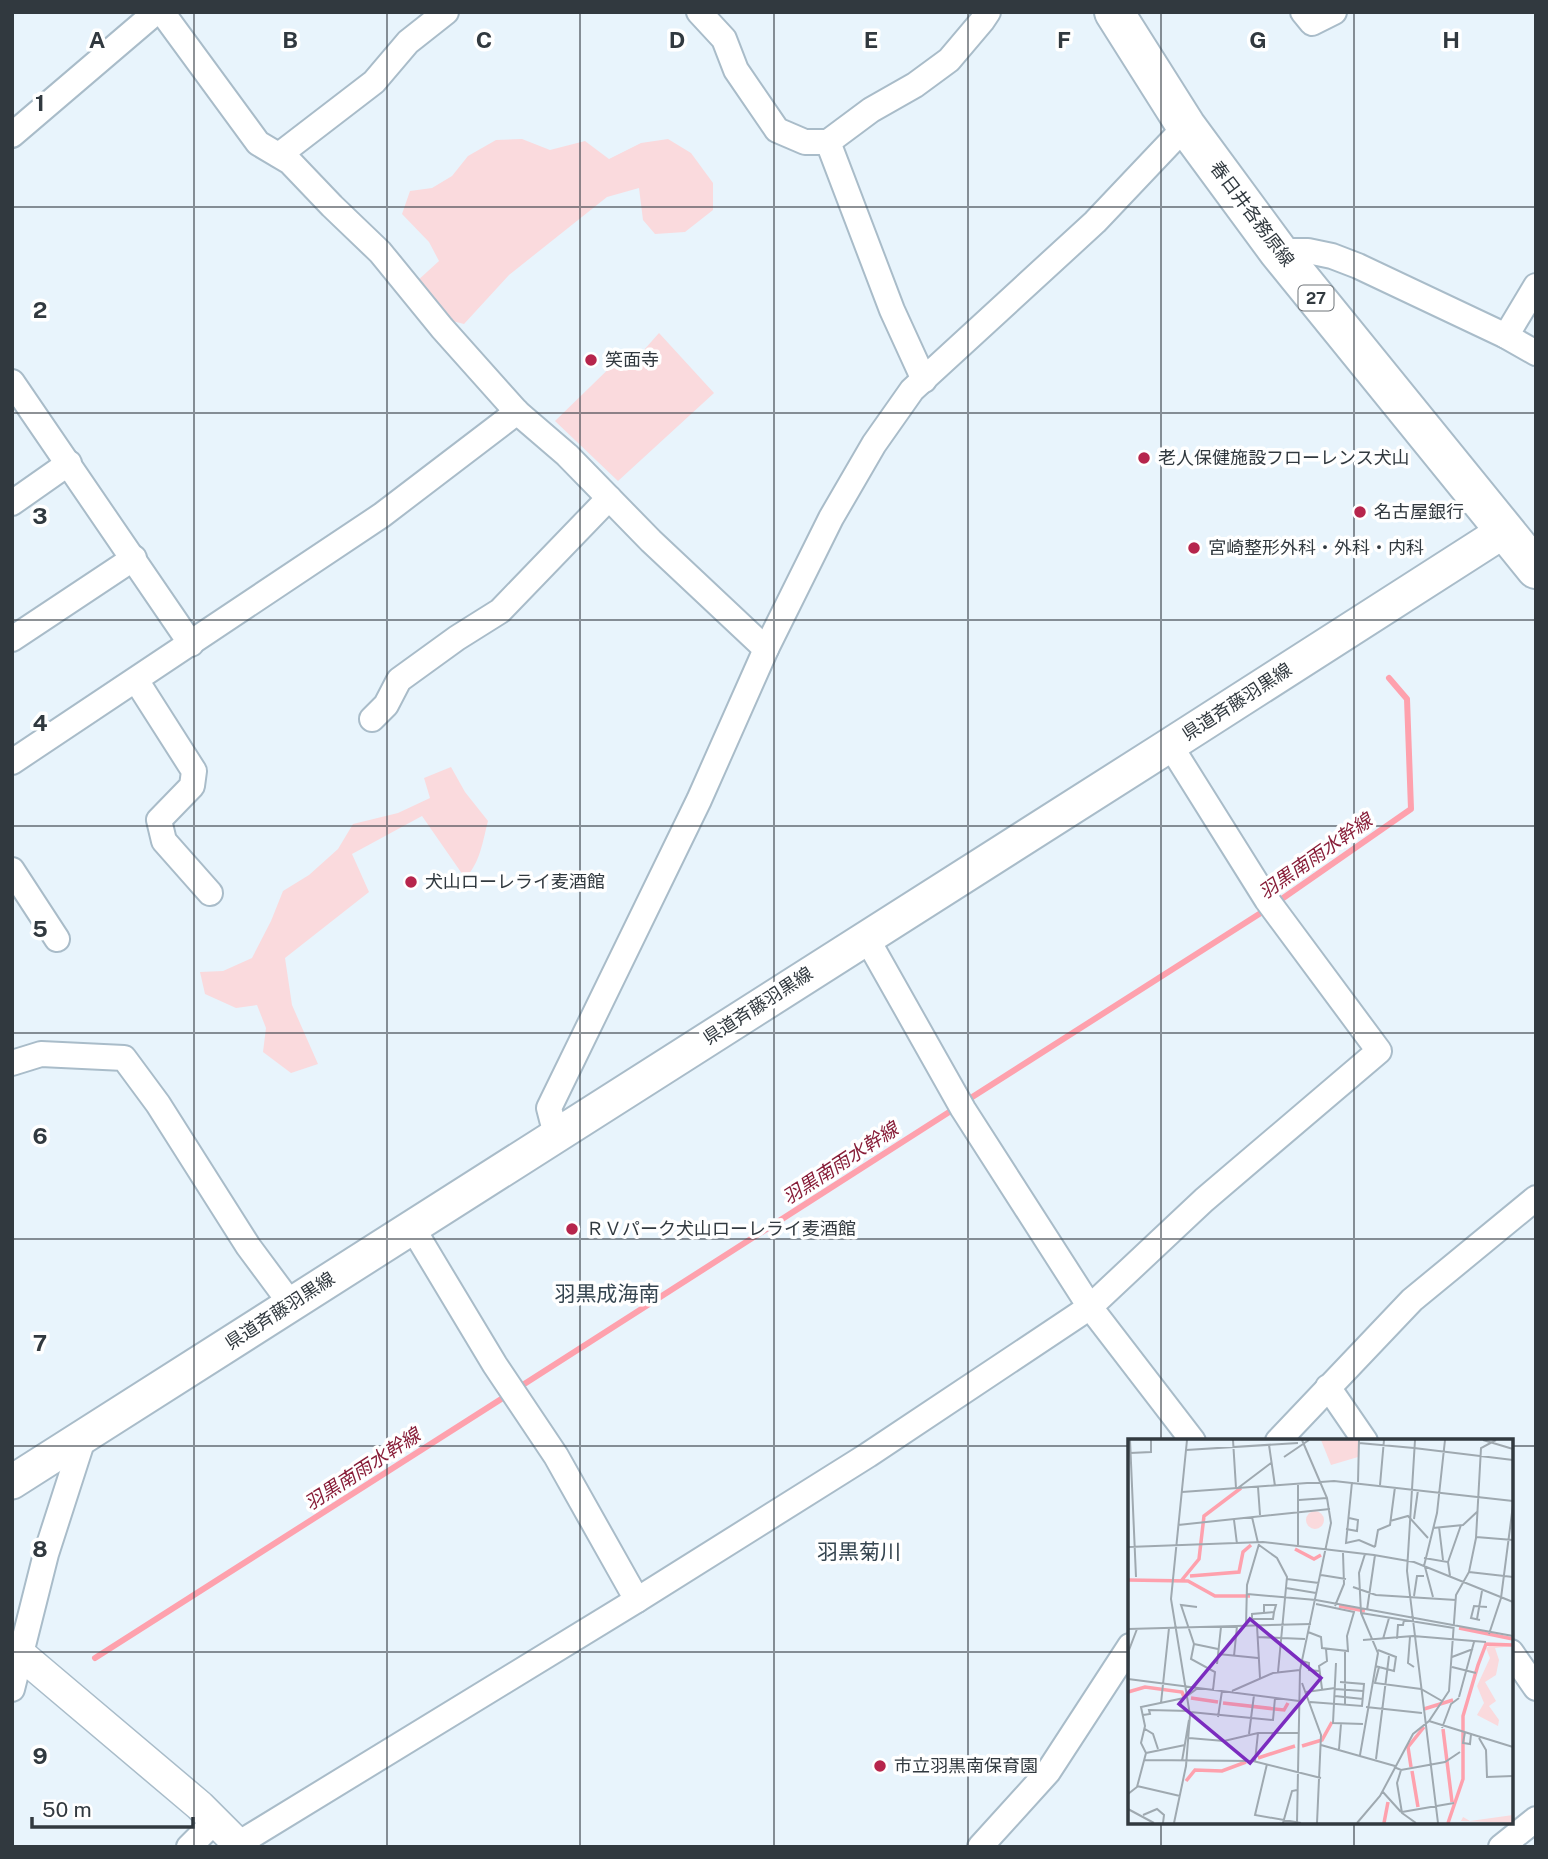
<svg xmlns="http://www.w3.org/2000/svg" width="1548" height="1859" font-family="'Public Sans','Noto Sans JP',sans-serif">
<rect width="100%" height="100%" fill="#e8f4fc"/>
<g fill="#fadadd">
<polygon points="522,139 550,150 585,141 609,159 641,143 668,139 691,153 713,183 713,210 685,232 655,234 643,220 639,188 607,197 509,275 464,324 444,319 416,282 439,261 429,242 402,214 410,191 432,188 452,176 468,156 496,140"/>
<polygon points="659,333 714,393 618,481 555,421 627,351 636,359"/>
<path d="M 451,767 L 465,792 L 488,821 C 483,840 480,864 465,878 L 422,816 L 352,854 L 369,892 L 285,958 L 292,1005 L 318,1064 L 291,1073 L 263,1052 L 266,1028 L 257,1005 L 236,1008 L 205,994 L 200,972 L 223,971 L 252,958 L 271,921 L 283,891 L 309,875 L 338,849 L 353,824 L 398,813 L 430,798 L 424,778 Z"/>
</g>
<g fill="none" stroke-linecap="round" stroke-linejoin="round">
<g stroke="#fea1ad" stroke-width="6">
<polyline points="1276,903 1411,809 1407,699 1389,678"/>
<polyline points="966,1101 1267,909"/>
<polyline points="518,1388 957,1107"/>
<polyline points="95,1658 509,1394"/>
</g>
<defs>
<g id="minor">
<polyline points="162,12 258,143 290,162 332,206 380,252 442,328 517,412 567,455 651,541 766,649"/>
<polyline points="699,12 724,39 736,70 777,130 805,142 828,142 892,310 924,380"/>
<polyline points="1303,12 1312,23 1334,12"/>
<polyline points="12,135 156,12"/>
<polyline points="828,142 871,110 915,85 949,60 982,21 988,12"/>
<polyline points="279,155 374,82 408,42 446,12"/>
<polyline points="1278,251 1308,251 1332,256 1358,266 1506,336 1536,353"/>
<polyline points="1506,336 1536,286"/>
<polyline points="12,382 191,644"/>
<polyline points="12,503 69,463"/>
<polyline points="12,639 134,558"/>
<polyline points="136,680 194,771 192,786 159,820 164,841 210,893"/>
<polyline points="372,719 386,705 399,680 457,638 500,611 609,498"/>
<polyline points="12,762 382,515 517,412"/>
<polyline points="12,870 57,939"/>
<polyline points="866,937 963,1109 1090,1307 1193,1441"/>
<polyline points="12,1063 41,1054 124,1058 158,1104 248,1246 291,1304"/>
<polyline points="556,1135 549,1108 699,800 766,649 831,518 874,444 912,390 1095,222 1186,126"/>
<polyline points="412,1227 495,1365 556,1456 637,1600"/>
<polyline points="1328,1387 1365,1441"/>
<polyline points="1278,1441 1412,1300 1536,1198"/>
<polyline points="1511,1652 1536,1688"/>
<polyline points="12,1689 46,1554 84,1436"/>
<polyline points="238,1844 637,1600 868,1455 1090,1307 1204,1200 1379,1051 1267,900 1170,745"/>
<polyline points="189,1847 215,1821"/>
<polyline points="980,1847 1048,1772 1130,1646"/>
<polyline points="1501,1847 1536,1819"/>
</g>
<polyline id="tertiary" points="12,1647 200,1806 241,1847"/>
<polyline id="secondary" points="12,1482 1170,745 1504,531"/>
<polyline id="primary" points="1114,12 1186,126 1278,251 1536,569"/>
</defs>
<use href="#minor" stroke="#a9bcc9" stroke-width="28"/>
<use href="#tertiary" stroke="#a9bcc9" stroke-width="33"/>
<use href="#secondary" stroke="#a9bcc9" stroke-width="37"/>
<use href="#primary" stroke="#a9bcc9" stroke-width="42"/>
<use href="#minor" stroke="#fff" stroke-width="24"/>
<use href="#tertiary" stroke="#fff" stroke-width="30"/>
<use href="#secondary" stroke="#fff" stroke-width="33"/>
<use href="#primary" stroke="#fff" stroke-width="38"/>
</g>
<path fill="none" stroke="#31393f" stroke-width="2" stroke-opacity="0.55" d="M 194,12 L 194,1847M 387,12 L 387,1847M 580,12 L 580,1847M 774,12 L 774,1847M 968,12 L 968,1847M 1161,12 L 1161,1441M 1354,12 L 1354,1441M 12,207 L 1536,207M 12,413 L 1536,413M 12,620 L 1536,620M 12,826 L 1536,826M 12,1033 L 1536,1033M 12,1239 L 1536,1239M 12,1446 L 1130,1446M 1511,1446 L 1536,1446M 12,1652 L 1130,1652M 1511,1652 L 1536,1652M 1161,1822 L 1161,1847M 1354,1822 L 1354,1847"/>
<g fill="#b6254c" stroke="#fff" stroke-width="2.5">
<circle cx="591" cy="360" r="7"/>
<circle cx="1144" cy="458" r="7"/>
<circle cx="1360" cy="512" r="7"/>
<circle cx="1194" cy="548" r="7"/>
<circle cx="411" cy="882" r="7"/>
<circle cx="572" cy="1229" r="7"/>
<circle cx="880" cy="1766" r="7"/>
</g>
<g text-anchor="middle" stroke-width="7" stroke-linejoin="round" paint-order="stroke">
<rect fill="#fff" stroke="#6f7479" stroke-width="2" x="1298.5" y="285.5" width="35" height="25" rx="5"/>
<g font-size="16" font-weight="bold" fill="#31393f">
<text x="1316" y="304">27</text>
</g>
<g font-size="18" fill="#31393f" stroke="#fff">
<text transform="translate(1252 214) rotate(53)" y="6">春日井各務原線</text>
<text transform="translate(1237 702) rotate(-33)" y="6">県道斉藤羽黒線</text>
<text transform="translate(758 1006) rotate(-33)" y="6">県道斉藤羽黒線</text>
<text transform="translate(280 1311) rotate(-33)" y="6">県道斉藤羽黒線</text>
</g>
<g font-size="18" fill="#31393f" stroke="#fff" text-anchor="start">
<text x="605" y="366">笑面寺</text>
<text x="1158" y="464">老人保健施設フローレンス犬山</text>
<text x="1374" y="518">名古屋銀行</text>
<text x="1208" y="554">宮崎整形外科・外科・内科</text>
<text x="425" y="888">犬山ローレライ麦酒館</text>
<text x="586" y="1235">ＲＶパーク犬山ローレライ麦酒館</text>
<text x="894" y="1772">市立羽黒南保育園</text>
</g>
<g font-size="19" font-style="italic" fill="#881e39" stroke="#fff">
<text transform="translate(1315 856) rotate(-35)" y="7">羽黒南雨水幹線</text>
<text transform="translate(840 1163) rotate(-33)" y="7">羽黒南雨水幹線</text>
<text transform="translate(362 1469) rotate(-33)" y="7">羽黒南雨水幹線</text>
</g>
<g font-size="21" fill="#354550" stroke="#fff">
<text x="607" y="1301">羽黒成海南</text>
<text x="859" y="1559">羽黒菊川</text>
</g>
</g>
<g transform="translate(1128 1439)">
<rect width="385" height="385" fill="#e8f4fc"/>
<path d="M 193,1 L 230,1 L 230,18 L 203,26 ZM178 81a9 9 0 1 1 18 0a9 9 0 1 1-18 0ZM 367,204 L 385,207 L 367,209 L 371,221 L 368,236 L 357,243 L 368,262 L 361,267 L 371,281 L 370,287 L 349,276 L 356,264 L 349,247 L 362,219 L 358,209 ZM 385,376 L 385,384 L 333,382 L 335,378 L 342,382 Z" fill="#fadadd"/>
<path fill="none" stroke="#fea1ad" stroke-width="3.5" d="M 167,110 L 186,120 L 193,116M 62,137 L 111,133 L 115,113 L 123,106M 0,141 L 60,142 L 87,157 L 122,157M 53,142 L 71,120 L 76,77 L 113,49M 211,167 L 237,172M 331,189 L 385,200M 0,253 L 17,248 L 54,253 L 56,258M 63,259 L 90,263M 95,264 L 156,271 L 160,264M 296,270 L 325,261M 315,290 L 324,363M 174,307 L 194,301 L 204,283M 130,319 L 167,307M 283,328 L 280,308 L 296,288M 284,332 L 290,368M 58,342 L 67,331 L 94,332 L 118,323M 256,384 L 260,363M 320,384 L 335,340 L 335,277 L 350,226 L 358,205 L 385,206"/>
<path fill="none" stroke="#9fa9b0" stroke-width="2" d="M 2,1 L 8,138M 105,1 L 108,49M 287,1 L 279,132 L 310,384M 355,1 L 385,10M 231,4 L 286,9M 141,6 L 147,47M 286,9 L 385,21M 58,11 L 170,4M 2,14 L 23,13 L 23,1M 156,18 L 181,1M 224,43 L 218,104 L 231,101 L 247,108M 230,43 L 231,1M 252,46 L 256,1M 130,48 L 132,76M 110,49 L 143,24M 54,53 L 206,42 L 385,62M 171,61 L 199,59M 124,78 L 130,104M 286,80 L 290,51M 106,81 L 109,105M 262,82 L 280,77 L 300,99M 50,86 L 202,70M 311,88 L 315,121M 305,89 L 335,86 L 350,72M 218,90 L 229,92 L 230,81 L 221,79M 348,98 L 385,101M 131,106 L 149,119 L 159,138 L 150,233M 170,106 L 170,46M 0,108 L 135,103 L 246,116 L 286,123 L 385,163M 247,108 L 250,91 L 262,86 L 267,48M 296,119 L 320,123 L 322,137M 320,123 L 333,86M 296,127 L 309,74 L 317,1M 297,128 L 305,158M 341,133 L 385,138M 193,136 L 218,140M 159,140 L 191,144M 225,148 L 248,156 L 328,161M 158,149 L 188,154M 119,155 L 188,161 L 385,197M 286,157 L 289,137 L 296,137M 207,167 L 216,145 L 215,114M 69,168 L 53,166 L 66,205 L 63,220 L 87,233 L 85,251M 239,171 L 247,116M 136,173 L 136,166 L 148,166 L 146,173 L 124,175 L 124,180 L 145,180 L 146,173M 233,174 L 326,189M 349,180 L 354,152M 352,181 L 343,179 L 346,167 L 359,168M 118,187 L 119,146 L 131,105M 129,187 L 132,239M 0,190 L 183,185M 180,193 L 193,198 L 194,209 L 220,212 L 219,197 L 226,173 L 188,165M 361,195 L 373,159 L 385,66M 129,198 L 177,200M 282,198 L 280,224 L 286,228M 255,200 L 261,179M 269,200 L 270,186 L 275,186 L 276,181M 235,201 L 285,197 L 358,203M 66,205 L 90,210M 250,211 L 268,218 L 266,232 L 251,228M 217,213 L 217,265M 90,215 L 130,219M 106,217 L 109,187M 324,218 L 345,210M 174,222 L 181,224 L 181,231 L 191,232M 208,224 L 205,284 L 235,285M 89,225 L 93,188M 247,227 L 251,228 L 247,244 L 293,250 L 314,262M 324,228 L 348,234M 0,240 L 171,262M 174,244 L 193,296 L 189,384M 194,250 L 191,227 L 199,222 L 198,210M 207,250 L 235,252M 0,251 L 1,211 L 9,190M 104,252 L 145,234 L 172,231M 178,253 L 207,249M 207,257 L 235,260M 331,258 L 346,203M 182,263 L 234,267 L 236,245 L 212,243M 33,264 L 41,189M 238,268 L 294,274M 62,273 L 145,281 L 147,259M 15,276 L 22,275 L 21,271 L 62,272M 90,278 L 94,252M 301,282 L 385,308M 314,289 L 323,265 L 331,259M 17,290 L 25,295 L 30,310M 337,293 L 335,304 L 342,305 L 343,295M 121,295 L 126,256M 61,299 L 96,302 L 130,294 L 170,294M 351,299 L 358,311 L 359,338 L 385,337M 193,306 L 267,327M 211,310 L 213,285M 18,314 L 57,306M 232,316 L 250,214 L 233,174 L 231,134 L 237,115M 248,320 L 261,217M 16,321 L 125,322 L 193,339M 54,322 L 61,281M 127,322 L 130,294M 139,325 L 127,376 L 173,384M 266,328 L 273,331 L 317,323 L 332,313M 273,331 L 269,344 L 274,374 L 288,384M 9,347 L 52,357M 254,352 L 273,373M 0,355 L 9,348 L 18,314 L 13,304 L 17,287 L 13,268 L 56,259 L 70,249M 0,370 L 26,384M 274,373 L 326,364M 15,376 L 29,370 L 36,376 L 35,384M 46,384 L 58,327 L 62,276 L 43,160 L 59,1M 155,384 L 164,352 L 169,351M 169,384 L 172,231 L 203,84 L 199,59 L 174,1M 229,384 L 252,357 L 285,295 L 301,282 L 321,252 L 328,156 L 341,133 L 348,99 L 353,9 L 368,1"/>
<path fill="#7b2cbf" fill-opacity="0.15" stroke="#7b2cbf" stroke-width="3.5" d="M 122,180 L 193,239 L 122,324 L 51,265 Z"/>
<rect width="385" height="385" fill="none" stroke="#31393f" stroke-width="3.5"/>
</g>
<g font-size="23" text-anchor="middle" font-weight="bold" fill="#31393f" stroke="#fff" stroke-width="7" stroke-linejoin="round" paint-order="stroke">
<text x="97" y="48">A</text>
<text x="290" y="48">B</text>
<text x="484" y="48">C</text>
<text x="677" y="48">D</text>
<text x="871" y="48">E</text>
<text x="1064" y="48">F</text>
<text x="1258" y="48">G</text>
<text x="1451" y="48">H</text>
<text x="40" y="111">1</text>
<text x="40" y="318">2</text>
<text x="40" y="524">3</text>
<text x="40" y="731">4</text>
<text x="40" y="937">5</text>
<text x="40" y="1144">6</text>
<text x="40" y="1351">7</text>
<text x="40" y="1557">8</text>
<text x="40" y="1764">9</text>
</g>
<rect width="1548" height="1859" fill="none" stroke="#31393f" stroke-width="28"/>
<path d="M32 1817v10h161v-10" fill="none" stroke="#31393f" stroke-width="3.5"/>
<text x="42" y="1817" font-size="21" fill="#31393f" stroke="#ffffff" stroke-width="5" paint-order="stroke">50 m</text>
</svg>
